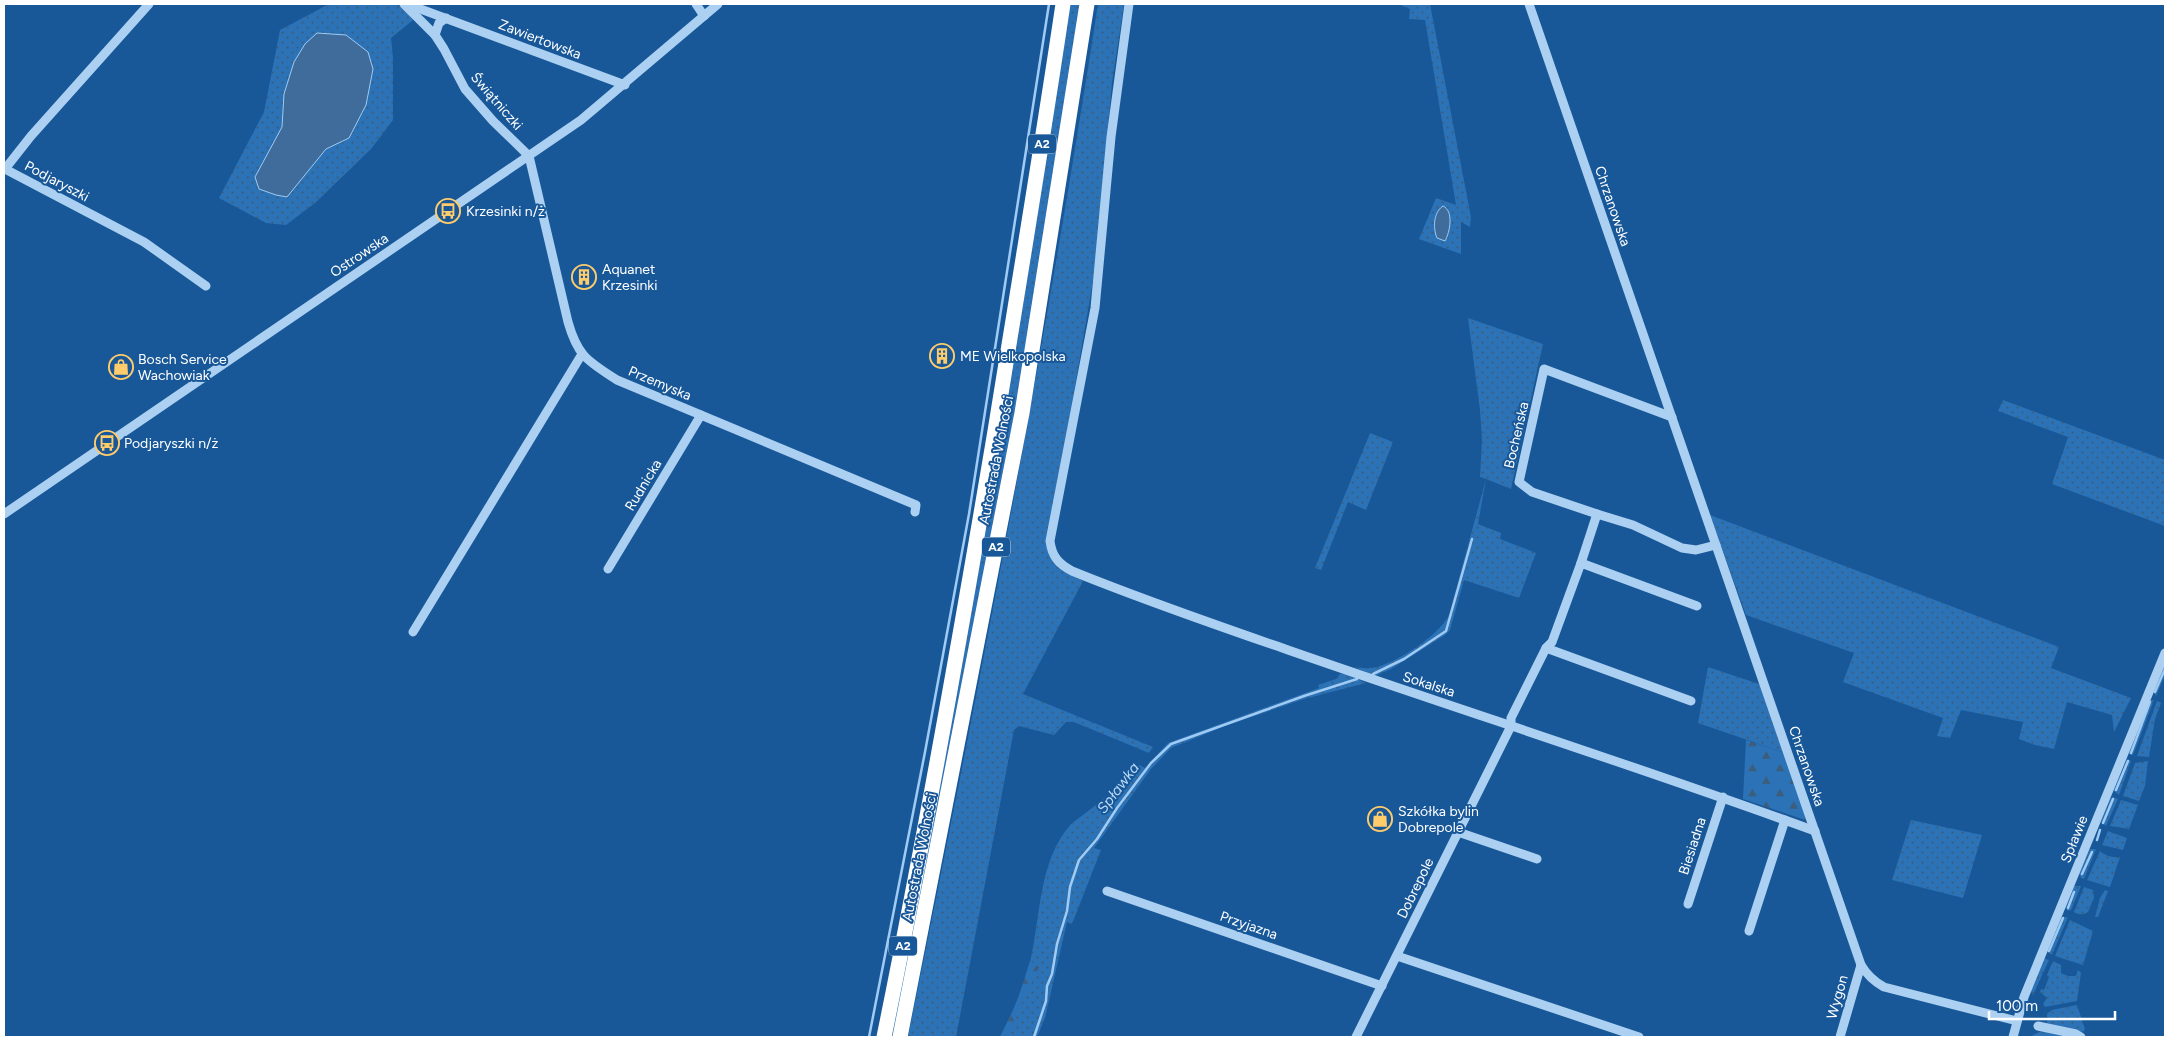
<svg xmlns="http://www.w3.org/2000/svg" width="2169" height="1041" font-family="Figtree,sans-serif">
<defs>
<pattern id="grass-dots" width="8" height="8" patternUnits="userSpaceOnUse" patternTransform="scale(1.25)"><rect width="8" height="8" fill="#2b72b6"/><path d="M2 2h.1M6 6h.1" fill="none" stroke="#3d5d7c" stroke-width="1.8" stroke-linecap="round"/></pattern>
<pattern id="forest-firs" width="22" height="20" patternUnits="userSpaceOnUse" patternTransform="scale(1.25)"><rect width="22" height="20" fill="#2b72b6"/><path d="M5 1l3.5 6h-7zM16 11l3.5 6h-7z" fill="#3d5d7c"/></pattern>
</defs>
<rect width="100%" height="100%" fill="#185899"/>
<g fill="url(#grass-dots)">
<polygon points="329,4 394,4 404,8 413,20 391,38 393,57 393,120 371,149 315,203 286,225 266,223 219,198 264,112 280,30"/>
<polygon points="1069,4 1082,4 1019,398 894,1037 890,1037"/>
<path d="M 1098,4 L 1124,4 L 1112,83 L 1095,269 L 1048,544 L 1066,572 L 1083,581 L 1023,694 L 1153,747 L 1149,753 L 1074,722 L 1066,722 L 1054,735 L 1019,726 L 1014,730 L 956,1037 L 908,1037 C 978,694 1045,350 1098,4 Z"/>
<polygon points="1398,4 1430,4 1471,217 1470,227 1461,222 1461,254 1419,239 1436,198 1456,205 1425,20 1409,19 1410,9"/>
<path d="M 1468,318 L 1543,344 L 1511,489 L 1486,479 L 1478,524 L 1501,533 L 1500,539 L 1536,553 L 1519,598 L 1464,580 L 1450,630 L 1445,635 L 1391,669 L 1375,676 L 1354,667 C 1362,668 1369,669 1377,667 C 1401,660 1438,636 1449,615 L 1486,479 L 1480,477 L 1482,440 L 1480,410 Z"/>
<polygon points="2003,400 2165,460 2165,526 2052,484 2068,437 1998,411"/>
<polygon points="1370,433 1393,442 1366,510 1348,502 1321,570 1315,568"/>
<polygon points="1710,515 2059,647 2051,668 2131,698 2114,732 2112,715 2067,702 2054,749 2035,745 2019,739 2023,722 1961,710 1950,738 1937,736 1943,718 1843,682 1854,653 1746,615"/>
<polygon points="2165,661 2165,675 2156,696 2153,690"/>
<polygon points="1708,667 1762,685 1785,753 1698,723"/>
<path d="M 1345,673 L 1366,683 L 1304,699 L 1225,726 L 1171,748 L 1151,769 L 1094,848 L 1101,850 L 1072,924 L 1067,922 L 1045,1018 L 1037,1037 L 1000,1037 C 1012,1013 1023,989 1030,962 C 1041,916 1038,861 1071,824 L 1121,786 L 1139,765 L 1145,768 L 1168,743 L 1319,688 L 1318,685 L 1336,679 L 1340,674 Z"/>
<polygon points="2150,700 2154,700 2133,755 2129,754 2128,751"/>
<polygon points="2157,701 2161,703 2155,719 2149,757 2137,756"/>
<polygon points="2127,759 2131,761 2119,795 2113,790"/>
<polygon points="2148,761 2145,786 2139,801 2123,796 2135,763"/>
<polygon points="2113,797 2118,799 2106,826 2101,822 2110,799"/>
<polygon points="2121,800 2138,805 2129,829 2110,826"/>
<polygon points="1911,820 1982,835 1963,898 1892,880"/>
<polygon points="2108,831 2127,838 2123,850 2102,845"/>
<polygon points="2090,849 2096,849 2084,879 2081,878 2079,873"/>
<path d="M 2100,851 C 2106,856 2112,858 2120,857 L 2110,887 L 2087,880 Z"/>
<polygon points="2074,886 2081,886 2071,910 2068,911 2065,907"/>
<path d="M 2084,887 L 2093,890 L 2094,898 L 2088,912 C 2084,915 2078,915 2074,912 Z"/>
<polygon points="2105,890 2108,891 2098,917 2095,917 2100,898"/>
<polygon points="2061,917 2068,917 2052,955 2046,951"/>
<polygon points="2070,920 2093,931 2083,965 2055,956"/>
<polygon points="2043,958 2049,960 2033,995 2030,990"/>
<polygon points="2053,961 2061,965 2061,973 2068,976 2076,976 2078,970 2081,973 2077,1001 2045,1007 2043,1004 2047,998 2040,992 2041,989 2044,990 2049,977 2047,975"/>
<polygon points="2077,1005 2085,1029 2083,1032 2047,1023 2047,1014 2052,1010"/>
<polygon points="2042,1031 2077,1037 2029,1037"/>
</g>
<g fill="url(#forest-firs)">
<polygon points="1746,740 1785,753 1808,821 1743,799"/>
<polygon points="1030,961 1039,967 1006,1037 1000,1037 1016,1005"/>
</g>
<g fill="#3f6c9a" stroke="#9fcbf4">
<polygon points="317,33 346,35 368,52 373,69 366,105 349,138 326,149 287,197 276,195 259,189 255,177 282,127 284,94 294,62 305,44"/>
<path d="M 1443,206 C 1454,211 1450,232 1445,241 L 1437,238 C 1433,228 1433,213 1443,206 Z"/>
</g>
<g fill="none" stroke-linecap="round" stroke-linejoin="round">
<g stroke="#9fcbf4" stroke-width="2.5">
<polyline points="1373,674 1404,659 1446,631 1472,539"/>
<polyline points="2155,692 2165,669"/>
<polyline points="2131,753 2150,702"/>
<polyline points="2116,790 2128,761"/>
<polyline points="2103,823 2113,799"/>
<polyline points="2097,840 2100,830"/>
<polyline points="2082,874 2092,852"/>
<polyline points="2068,908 2074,892"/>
<polyline points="2049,951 2063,918"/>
<polyline points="869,1037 925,752 969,514 1049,4"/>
<polyline points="1034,1037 1046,1001 1047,986 1052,974 1057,944 1067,911 1070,887 1079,860 1097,839 1117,808 1151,763 1171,744 1304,696 1357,679"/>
</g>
<g stroke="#acd0f1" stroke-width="9">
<polyline points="149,4 31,136 5,169 144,242 206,286"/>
<path d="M 404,4 L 435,35 L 444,49 L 465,89 L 493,121 L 529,156 L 568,322 C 578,357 588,361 617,380 L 916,505 L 915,512"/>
<polyline points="407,4 625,85"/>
<polyline points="696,4 704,16"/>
<path d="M 1129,4 L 1111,137 L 1095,308 L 1050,541 C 1052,557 1059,564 1072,571 C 1143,600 1216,625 1288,650 C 1463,711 1640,767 1815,831"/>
<path d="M 1529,4 L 1861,965 C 1867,975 1873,981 1884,987 L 2017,1021"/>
<polyline points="435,35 439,23 446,18"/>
<polyline points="4,514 581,120 718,4"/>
<polyline points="1597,514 1633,525 1682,548 1696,550 1716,545"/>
<polyline points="1581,563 1597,514 1532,492 1519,482 1544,369 1672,417"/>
<polyline points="608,569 701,415"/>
<polyline points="413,632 582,354"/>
<polyline points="1546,648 1691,701"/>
<polyline points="1511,726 1511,718 1546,648 1552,642 1581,563 1697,606"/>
<polyline points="1458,832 1537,859"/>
<polyline points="1107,891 1382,986"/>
<polyline points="1688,904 1723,797"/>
<polyline points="1749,931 1785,820"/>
<polyline points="1397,956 1639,1037"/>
<polyline points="2038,1026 2076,1034 2081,1037"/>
<polyline points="1356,1037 1511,726"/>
<polyline points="1840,1037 1861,965"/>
<polyline points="2013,1037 2024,997 2165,653"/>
</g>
<g stroke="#fff" stroke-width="15">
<path d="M 884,1037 C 925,836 961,633 995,431 C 1018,288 1042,146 1063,4"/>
<polyline points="900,1037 1022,413 1087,4"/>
</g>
</g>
<defs>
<symbol id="bus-ring" viewBox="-11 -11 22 22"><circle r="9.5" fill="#185899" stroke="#ffcc6c" stroke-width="1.5"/><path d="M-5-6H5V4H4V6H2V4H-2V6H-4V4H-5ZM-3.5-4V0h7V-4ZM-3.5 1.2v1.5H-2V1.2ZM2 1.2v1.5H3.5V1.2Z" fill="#ffcc6c"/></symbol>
<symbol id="building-ring" viewBox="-11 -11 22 22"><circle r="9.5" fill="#185899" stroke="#ffcc6c" stroke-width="1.5"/><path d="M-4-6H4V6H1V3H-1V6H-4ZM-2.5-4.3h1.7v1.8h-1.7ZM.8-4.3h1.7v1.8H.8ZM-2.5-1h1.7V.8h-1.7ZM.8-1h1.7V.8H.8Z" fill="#ffcc6c"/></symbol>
<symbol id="shop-ring" viewBox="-11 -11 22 22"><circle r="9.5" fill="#185899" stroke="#ffcc6c" stroke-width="1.5"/><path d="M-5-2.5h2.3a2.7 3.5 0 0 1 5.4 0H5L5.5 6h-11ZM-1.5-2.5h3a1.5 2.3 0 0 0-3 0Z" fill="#ffcc6c"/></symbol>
</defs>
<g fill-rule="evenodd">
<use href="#bus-ring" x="434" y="197" width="28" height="28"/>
<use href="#building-ring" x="570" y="263" width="28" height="28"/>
<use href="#building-ring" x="928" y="342" width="28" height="28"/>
<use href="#shop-ring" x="107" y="353" width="28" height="28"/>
<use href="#bus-ring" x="93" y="429" width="28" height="28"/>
<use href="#shop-ring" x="1366" y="805" width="28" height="28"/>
</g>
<g text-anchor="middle" stroke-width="4" stroke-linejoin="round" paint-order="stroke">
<g fill="#185899" stroke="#bacde0" stroke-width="1">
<rect x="1028" y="134.5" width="28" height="19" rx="4"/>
<rect x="982" y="537.5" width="28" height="19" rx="4"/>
<rect x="889" y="936.5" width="28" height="19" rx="4"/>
</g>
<g font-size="12" font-weight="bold" fill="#fff">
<text x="1042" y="148">A2</text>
<text x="996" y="551">A2</text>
<text x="903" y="950">A2</text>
</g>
<g font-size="14" fill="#fff" stroke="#185899">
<text transform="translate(540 39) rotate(21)" y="5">Zawiertowska</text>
<text transform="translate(497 101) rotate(49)" y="5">Świątniczki</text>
<text transform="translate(57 181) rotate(28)" y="5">Podjaryszki</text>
<text transform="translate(1613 206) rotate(71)" y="5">Chrzanowska</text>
<text transform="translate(359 255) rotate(-34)" y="5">Ostrowska</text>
<text transform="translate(660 383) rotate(23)" y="5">Przemyska</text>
<text transform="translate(1516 435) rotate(-77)" y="5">Bocheńska</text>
<text transform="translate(996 460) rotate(-79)" y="5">Autostrada Wolności</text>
<text transform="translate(643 485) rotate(-59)" y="5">Rudnicka</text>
<text transform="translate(1429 684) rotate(18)" y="5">Sokalska</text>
<text transform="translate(1807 766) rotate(71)" y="5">Chrzanowska</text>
<text transform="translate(2074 839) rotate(-68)" y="5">Spławie</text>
<text transform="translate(1692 846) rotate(-72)" y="5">Biesiadna</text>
<text transform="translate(919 857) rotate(-79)" y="5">Autostrada Wolności</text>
<text transform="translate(1415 888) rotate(-64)" y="5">Dobrepole</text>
<text transform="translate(1249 925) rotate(19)" y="5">Przyjazna</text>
<text transform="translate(1837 997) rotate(-74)" y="5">Wygon</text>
</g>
<g font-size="14" fill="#fff" stroke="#185899" text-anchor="start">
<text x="466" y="216">Krzesinki n/ż</text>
<text x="602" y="274">Aquanet<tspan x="602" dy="16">Krzesinki</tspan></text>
<text x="960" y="361">ME Wielkopolska</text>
<text x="138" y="364">Bosch Service<tspan x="138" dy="16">Wachowiak</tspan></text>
<text x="124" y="448">Podjaryszki n/ż</text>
<text x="1398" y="816">Szkółka bylin<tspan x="1398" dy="16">Dobrepole</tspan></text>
</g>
<g font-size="15" font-style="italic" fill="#b9d9f8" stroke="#185899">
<text transform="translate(1118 788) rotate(-53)" y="5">Spławka</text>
</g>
</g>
<rect width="2169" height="1041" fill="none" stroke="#ffffff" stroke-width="10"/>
<path d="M1989 1011v8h126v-8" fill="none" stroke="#ffffff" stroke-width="2.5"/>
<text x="1996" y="1011" font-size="15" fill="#ffffff" stroke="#185899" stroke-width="4" paint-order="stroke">100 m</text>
</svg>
